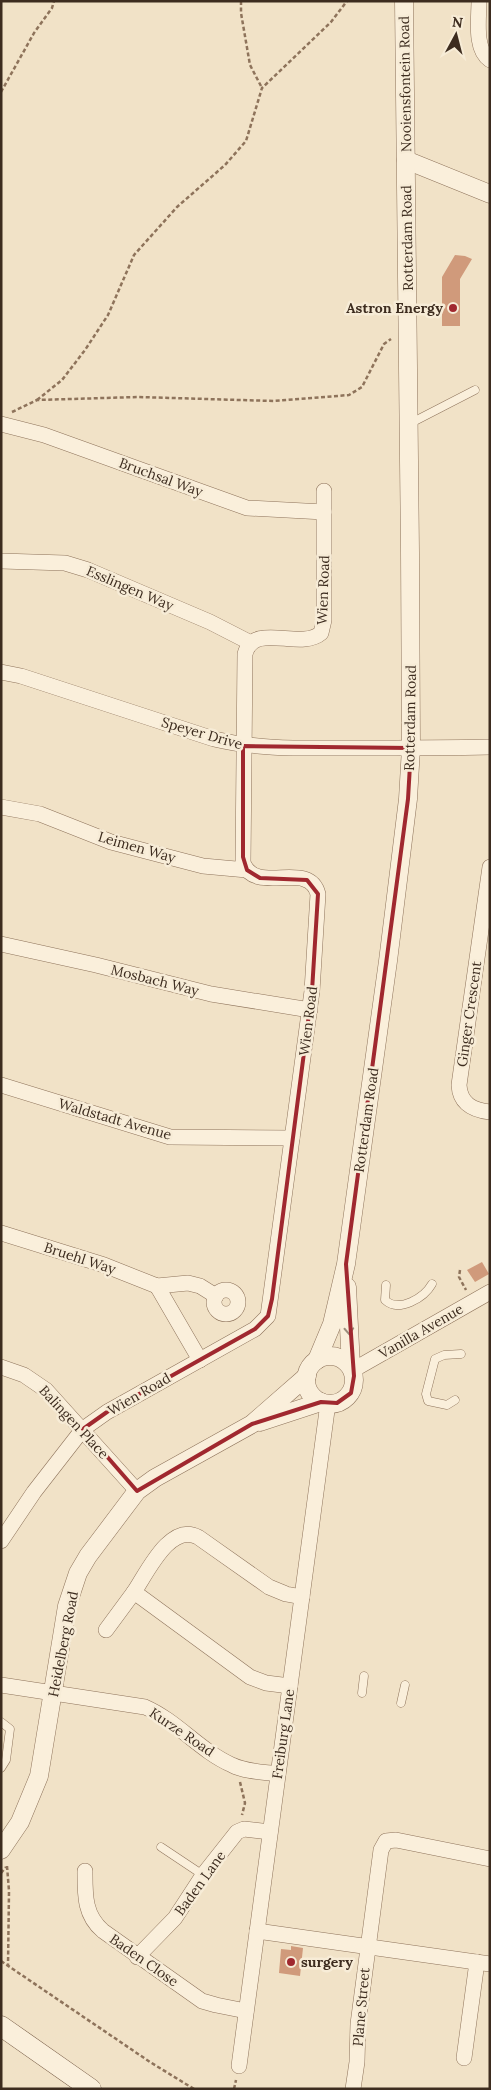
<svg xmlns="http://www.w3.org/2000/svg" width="491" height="2090" font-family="Lora,serif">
<rect width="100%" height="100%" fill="#f1e2c7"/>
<g fill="#d09a7b">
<polygon points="455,255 465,256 472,259 460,279 460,326 442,326 442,277"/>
<polygon points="482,1262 489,1274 475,1282 467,1270"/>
<polygon points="291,1946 303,1948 300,1976 279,1973 281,1949 291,1950"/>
</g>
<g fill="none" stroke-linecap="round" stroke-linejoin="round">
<defs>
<g id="service">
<polyline points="409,424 475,390"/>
<path d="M 386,1285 L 385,1300 C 399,1313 424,1298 432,1284"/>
<polyline points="455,1400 447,1405 428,1401 426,1394 435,1359 444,1355 461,1354"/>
<polyline points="362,1693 364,1676"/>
<polyline points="401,1703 405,1685"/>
<polyline points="1,1722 10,1729 6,1760 1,1768"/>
<polyline points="161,1847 203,1875"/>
</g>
<g id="minor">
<path d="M 479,1 C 479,19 474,49 490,60"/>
<polyline points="1,424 44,435 247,508 324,512"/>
<polyline points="1,561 65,563 88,570 210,622 251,643"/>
<path d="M 1,672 L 21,676 L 214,739 C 261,750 304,748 352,748 C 398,748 444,748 490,747"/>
<polyline points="1,807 40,814 111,842 203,866 247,870"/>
<path d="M 490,867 L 459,1085 C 460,1104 473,1110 490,1112"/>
<polyline points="1,944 96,965 211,994 310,1010"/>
<polyline points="1,1085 170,1137 292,1138"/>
<polyline points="1,1233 104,1265 157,1286 188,1283 200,1286 216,1296"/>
<polyline points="157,1286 200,1360"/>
<circle cx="226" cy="1302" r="12"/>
<polyline points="1,1367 24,1375 46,1390 137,1491"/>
<polyline points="353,1370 490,1292"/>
<path d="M 1,1541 L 34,1492 L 83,1429 L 107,1412 L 255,1329 L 268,1316 L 312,991 L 318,894 C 309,859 256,896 243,863 L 245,654 C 254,621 300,651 321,633 L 324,620 L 324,491"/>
<polyline points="106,1630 134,1592"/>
<path d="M 1,1685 L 145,1707 C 177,1721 200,1751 232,1765 C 246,1772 263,1772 278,1774"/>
<path d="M 290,1686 L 266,1683 L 250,1677 L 134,1592 C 147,1573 170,1522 198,1537 L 269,1587 L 286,1594 L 302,1597"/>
<path d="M 85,1871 C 85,1894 84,1915 103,1931 L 202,2001 L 216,2005 L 246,2011"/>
<polyline points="257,1931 490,1964"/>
<polyline points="137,1957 175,1918 203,1875 237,1832 244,1829 270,1832"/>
<polyline points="464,2058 477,1962"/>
<polyline points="239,2066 328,1403"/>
<polyline points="353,2089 357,2062 358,2024 381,1850 386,1841 396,1840 490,1859"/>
</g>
<g id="tertiary">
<polyline points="406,160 490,194"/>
<polyline points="347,1287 351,1367"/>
<circle cx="330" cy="1380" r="24"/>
<polyline points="317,1360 332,1324 346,1264 388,961 408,799 411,748 410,552 404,1"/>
<polyline points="260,1422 321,1402"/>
<polyline points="1,1850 20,1822 39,1776 67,1606 78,1573 88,1556 137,1491 155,1478 252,1424 307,1376"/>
</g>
<polyline id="secondary" points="1,2026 91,2089"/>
</defs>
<use href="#service" stroke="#8e735b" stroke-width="9"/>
<use href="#minor" stroke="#8e735b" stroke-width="16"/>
<use href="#tertiary" stroke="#8e735b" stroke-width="19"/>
<use href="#secondary" stroke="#70543e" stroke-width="21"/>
<g stroke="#8e735b" stroke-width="2.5" stroke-dasharray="4 2.5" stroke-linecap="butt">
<polyline points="241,1 241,13 250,65 262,88"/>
<polyline points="1,92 34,33 52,8 54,1"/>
<polyline points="37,400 62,380 85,350 108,315 134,255 177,207 225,165 246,141 262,88 331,22 347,1"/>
<polyline points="12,412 37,400 138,397 274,401 349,395 362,387 384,344 391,339"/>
<polyline points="460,1270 459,1277 466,1290"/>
<polyline points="240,1782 245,1803 242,1815"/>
<polyline points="7,1866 9,1891 8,1966"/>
<polyline points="1,1873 6,1867"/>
<polyline points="1,1961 150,2062 194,2089"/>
<polyline points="234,2089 236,2080"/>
</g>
<use href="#service" stroke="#faefdb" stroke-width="8"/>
<use href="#minor" stroke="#faefdb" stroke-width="15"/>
<use href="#tertiary" stroke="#faefdb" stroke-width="18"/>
<use href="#secondary" stroke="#faefdb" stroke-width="20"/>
</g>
<defs><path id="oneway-chevron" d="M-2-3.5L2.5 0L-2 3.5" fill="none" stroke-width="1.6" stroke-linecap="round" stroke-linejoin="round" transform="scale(1.25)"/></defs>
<use stroke="#9c8e7d" href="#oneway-chevron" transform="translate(349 1331) rotate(87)"/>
<path fill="none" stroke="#a0282f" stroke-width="4" stroke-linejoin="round" d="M 243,746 L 411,748 L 408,799 L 346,1264 L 354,1376 L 351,1393 L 337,1403 L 321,1402 L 252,1424 L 137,1491 L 83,1429 L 107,1412 L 255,1329 L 268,1316 L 272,1299 L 312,991 L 318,894 L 307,880 L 260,878 L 247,870 L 243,857 Z"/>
<g fill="#a0282f" stroke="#f7ecd7" stroke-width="2">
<circle cx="453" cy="308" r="5"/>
<circle cx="291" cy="1962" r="5"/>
</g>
<g text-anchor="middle" stroke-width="5" stroke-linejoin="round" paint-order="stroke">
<g font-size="14" fill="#3d2c1f" stroke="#f7ecd7">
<text transform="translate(405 84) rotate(-91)" y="5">Nooiensfontein Road</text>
<text transform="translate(407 238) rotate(-91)" y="5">Rotterdam Road</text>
<text transform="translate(161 477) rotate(20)" y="5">Bruchsal Way</text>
<text transform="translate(130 588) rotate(23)" y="5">Esslingen Way</text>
<text transform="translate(323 590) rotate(-88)" y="5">Wien Road</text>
<text transform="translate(410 718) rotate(-89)" y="5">Rotterdam Road</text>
<text transform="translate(202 733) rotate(16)" y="5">Speyer Drive</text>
<text transform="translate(137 847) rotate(16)" y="5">Leimen Way</text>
<text transform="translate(155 980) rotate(14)" y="5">Mosbach Way</text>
<text transform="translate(469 1014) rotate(-82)" y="5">Ginger Crescent</text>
<text transform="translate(308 1021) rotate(-83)" y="5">Wien Road</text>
<text transform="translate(115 1119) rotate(16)" y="5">Waldstadt Avenue</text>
<text transform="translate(366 1120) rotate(-82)" y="5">Rotterdam Road</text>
<text transform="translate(80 1258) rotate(18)" y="5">Bruehl Way</text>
<text transform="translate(421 1331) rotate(-30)" y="5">Vanilla Avenue</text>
<text transform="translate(139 1394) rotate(-30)" y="5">Wien Road</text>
<text transform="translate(74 1422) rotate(47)" y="5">Balingen Place</text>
<text transform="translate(63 1644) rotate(-79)" y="5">Heidelberg Road</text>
<text transform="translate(182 1732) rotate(34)" y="5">Kurze Road</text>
<text transform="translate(283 1734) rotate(-82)" y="5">Freiburg Lane</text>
<text transform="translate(200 1883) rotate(-54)" y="5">Baden Lane</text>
<text transform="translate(144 1960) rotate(35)" y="5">Baden Close</text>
<text transform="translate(361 2007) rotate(-85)" y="5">Plane Street</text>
</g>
<g font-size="14" font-weight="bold" fill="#3d2c1f" stroke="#f7ecd7" text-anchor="end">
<text x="443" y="313">Astron Energy</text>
<text x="301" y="1967" text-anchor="start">surgery</text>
</g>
</g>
<rect width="491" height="2090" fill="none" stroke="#3d2c1f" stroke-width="5"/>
<g transform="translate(456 35) rotate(7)" stroke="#f7ecd7" stroke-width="4" paint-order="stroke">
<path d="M0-4L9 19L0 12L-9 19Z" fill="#3d2c1f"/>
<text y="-8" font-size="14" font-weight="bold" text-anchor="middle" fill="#3d2c1f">N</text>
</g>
</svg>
